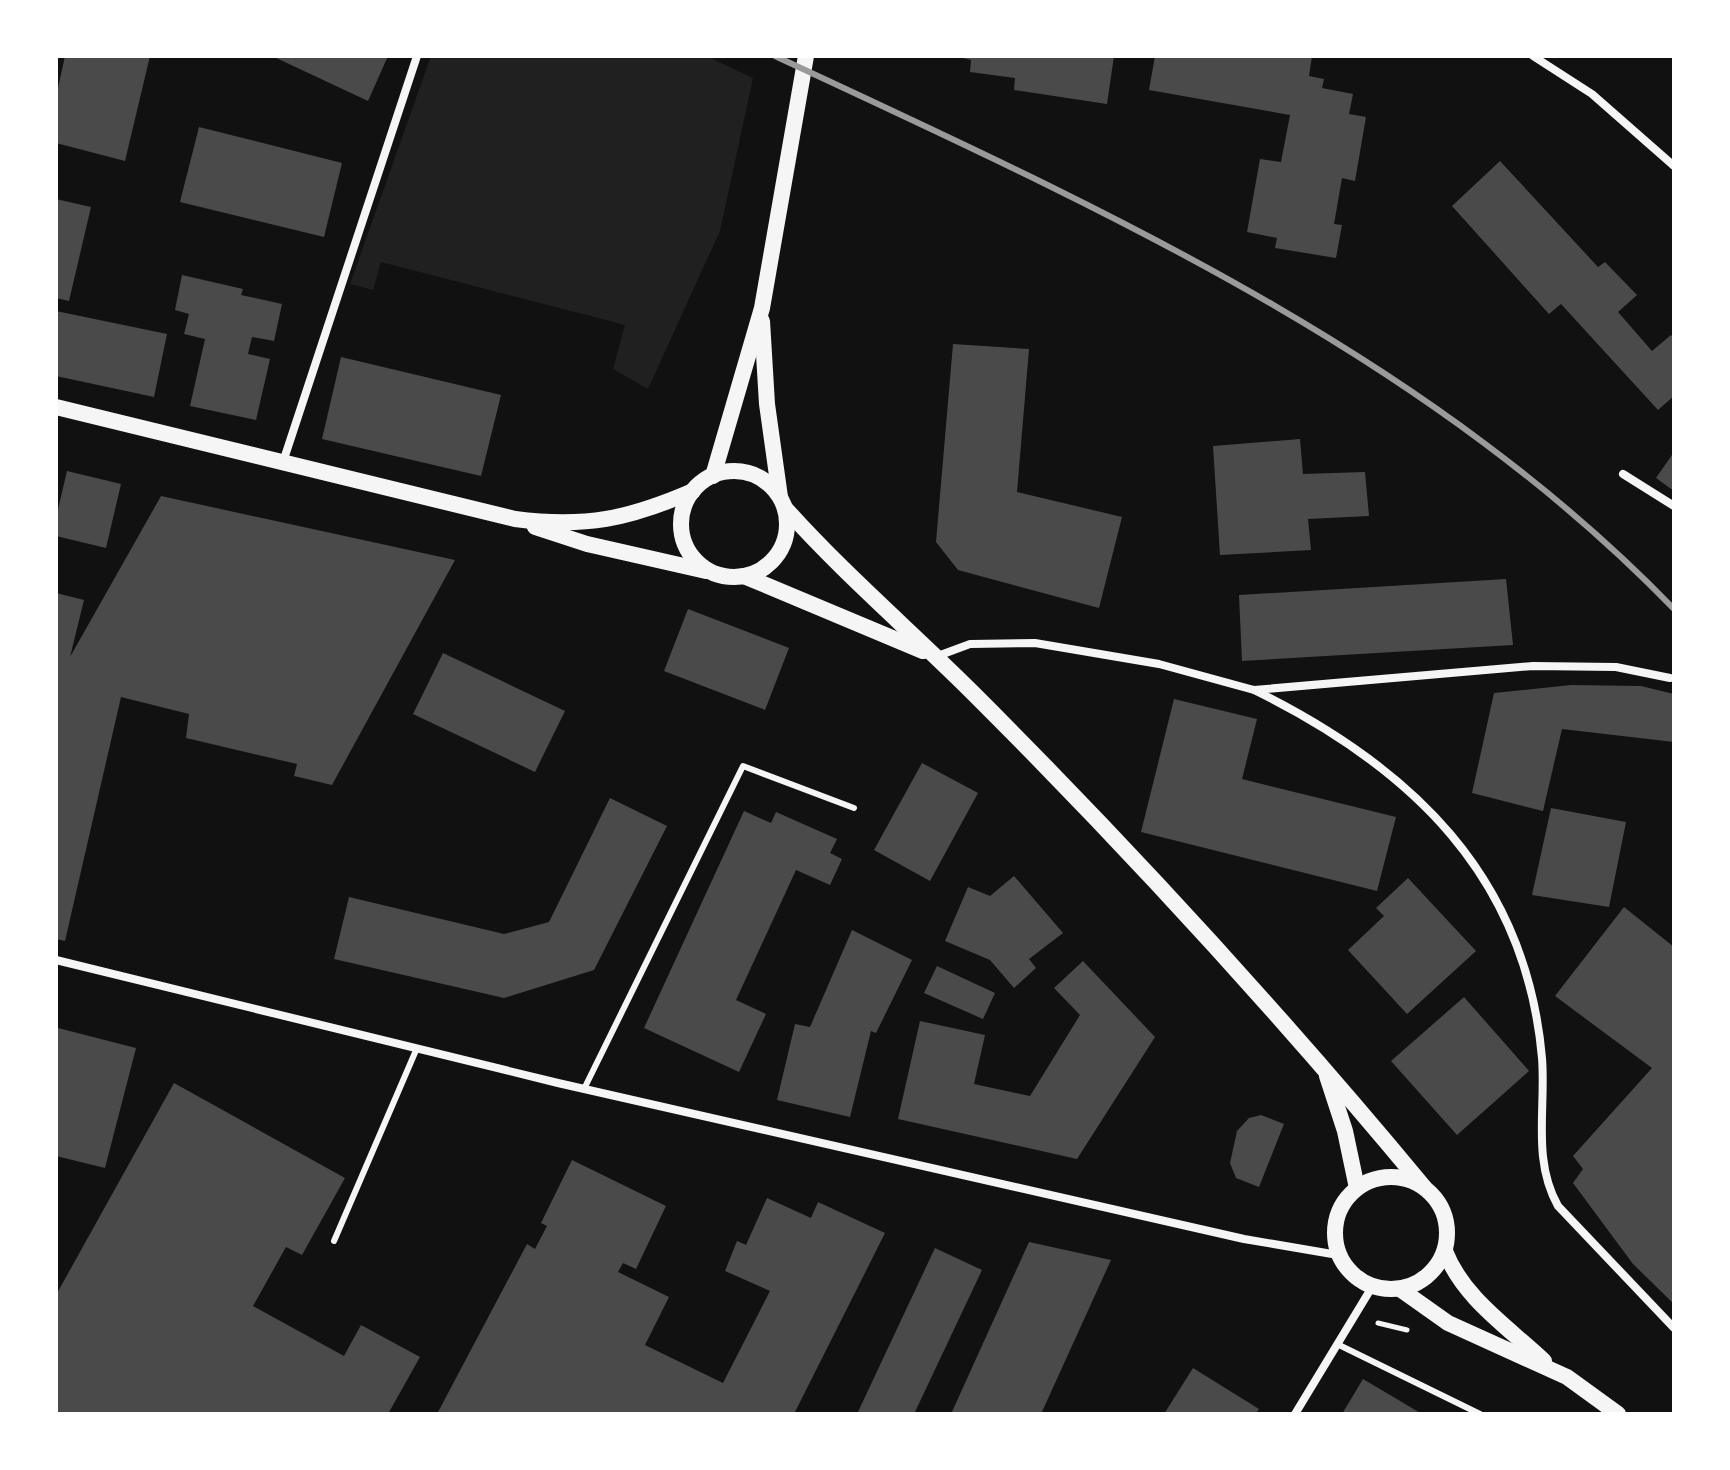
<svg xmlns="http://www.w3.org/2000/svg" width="1730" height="1470" font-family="Helvetica,sans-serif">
<rect width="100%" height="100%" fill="#111"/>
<polygon fill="#202020" points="431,56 706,56 753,78 720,231 648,389 613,369 625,325 381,262 373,290 350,284"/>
<g fill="#4a4a4a">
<polygon points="65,56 150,56 125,161 56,143 56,97"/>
<polygon points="272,56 388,56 368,101"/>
<polygon points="955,56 1114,56 1107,104 1014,90 1015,78 970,72 971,60"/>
<polygon points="1155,56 1312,56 1309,76 1324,79 1322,88 1353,94 1349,114 1366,117 1355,181 1342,178 1334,224 1342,225 1336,258 1275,248 1277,238 1247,232 1260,159 1281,162 1290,115 1149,90"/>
<polygon points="199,127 342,163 324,237 180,202"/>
<polygon points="1500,161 1598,267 1605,262 1637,295 1618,312 1652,351 1671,335 1674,338 1674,396 1658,410 1561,304 1549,314 1452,206"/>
<polygon points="56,199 91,207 69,301 56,298"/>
<polygon points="182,275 243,289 241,295 282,304 274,341 252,337 248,354 270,359 256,420 190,406 205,339 184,334 189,314 175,310"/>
<polygon points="56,311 167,334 154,397 56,376"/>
<polygon points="953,344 1029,349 1017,492 1122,517 1099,608 958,570 936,542"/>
<polygon points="341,357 501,395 481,476 322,439"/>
<polygon points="1300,439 1303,474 1365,472 1369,516 1308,519 1311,550 1220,555 1213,446"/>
<polygon points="1674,452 1674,491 1656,478"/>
<polygon points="67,471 121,484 106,548 56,536 56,518"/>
<polygon points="161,496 455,560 332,785 294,776 297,764 186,738 189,714 121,697 65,941 56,939 56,593 84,600 70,657"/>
<polygon points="1506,579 1513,645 1242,661 1239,595"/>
<polygon points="688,609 789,648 765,710 664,671"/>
<polygon points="443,653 565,711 535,772 413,714"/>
<polygon points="1571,685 1641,686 1674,694 1674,742 1562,729 1543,811 1472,793 1494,693"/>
<polygon points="1174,699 1257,719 1242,779 1396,817 1377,891 1141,832"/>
<polygon points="922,763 978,793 930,881 874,850"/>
<polygon points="610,798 667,826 594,970 504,998 334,959 349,897 504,934 549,922"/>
<polygon points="1551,808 1626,822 1609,907 1532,895"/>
<polygon points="744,811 771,823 776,812 837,839 830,853 842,859 830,885 796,870 736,1000 766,1014 739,1072 644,1028"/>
<polygon points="1014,876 1063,933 1029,959 1036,968 1014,988 990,960 945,941 968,887 990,896"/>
<polygon points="1408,878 1476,951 1407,1014 1348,950 1384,916 1376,908"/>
<polygon points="1624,907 1674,947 1674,1304 1633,1264 1573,1183 1583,1169 1573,1156 1652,1068 1555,996"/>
<polygon points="852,930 912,960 876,1033 871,1031 850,1117 777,1100 795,1024 810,1027"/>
<polygon points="1083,961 1155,1037 1077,1159 898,1119 920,1021 985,1035 974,1084 1030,1096 1080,1015 1054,988"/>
<polygon points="937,966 995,993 983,1019 924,993"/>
<polygon points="1464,997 1529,1071 1457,1135 1391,1061"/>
<polygon points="58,1028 136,1048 105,1168 56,1156"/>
<polygon points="174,1083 345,1178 302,1255 286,1247 253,1306 344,1356 361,1325 420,1357 388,1414 56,1414 56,1295"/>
<polygon points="1261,1115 1284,1124 1259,1187 1236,1178 1230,1163 1237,1131 1249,1118"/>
<polygon points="572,1160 666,1206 636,1269 623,1263 618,1272 669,1297 645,1345 723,1383 770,1291 725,1271 737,1241 746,1245 767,1198 811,1218 818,1202 885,1233 794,1414 437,1414 527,1244 535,1249 547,1226 541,1223"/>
<polygon points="1029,1242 1111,1260 1041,1414 951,1414"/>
<polygon points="935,1248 982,1270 914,1414 857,1414"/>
<polygon points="1193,1368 1259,1409 1256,1414 1164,1414"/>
<polygon points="1363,1379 1422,1414 1342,1414"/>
</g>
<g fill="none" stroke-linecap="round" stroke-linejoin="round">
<polyline stroke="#f5f5f5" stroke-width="5" points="1378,1323 1407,1330"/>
<g stroke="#f5f5f5" stroke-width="6">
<polyline points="584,1089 743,766 854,808"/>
<polyline points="334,1241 417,1048"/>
<polyline points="1337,1344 1480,1414"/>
</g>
<g stroke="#f5f5f5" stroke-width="8">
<polyline points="1533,56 1592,94 1674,166"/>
<polyline points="283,462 417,56"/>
<polyline points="1623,474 1674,506"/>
<polyline points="935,657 970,644 1035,643 1159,664 1254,690 1533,666 1616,667 1670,678"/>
<path d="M 1254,690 C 1411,767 1526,876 1542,1058 C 1546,1108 1532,1160 1558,1206 L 1674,1328"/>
<polyline points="56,960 558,1083 1244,1239 1338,1255"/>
<polyline points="1295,1414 1372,1287"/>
</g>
<g stroke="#f5f5f5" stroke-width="16">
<polyline points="762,321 767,404 780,497"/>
<path d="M 56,407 L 515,519 C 586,528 628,519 693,491"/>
<circle cx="734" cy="524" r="53"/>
<polyline points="713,476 762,308 806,56"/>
<path d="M 785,508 C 844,574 912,632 975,695 C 1131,851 1283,1017 1424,1187"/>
<polyline points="535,527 587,544 706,571"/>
<polyline points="744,576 923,651"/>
<polyline points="1327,1076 1345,1131 1357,1188"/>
<circle cx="1391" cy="1233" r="56"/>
<path d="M 1445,1251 C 1463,1298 1508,1327 1544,1361"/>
<polyline points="1400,1289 1448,1323 1567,1377 1618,1414"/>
</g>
<path stroke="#9a9a9a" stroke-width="6" d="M 775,56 C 1094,205 1425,352 1674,609"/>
</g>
<rect width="1730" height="1470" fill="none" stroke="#ffffff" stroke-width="116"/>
</svg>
